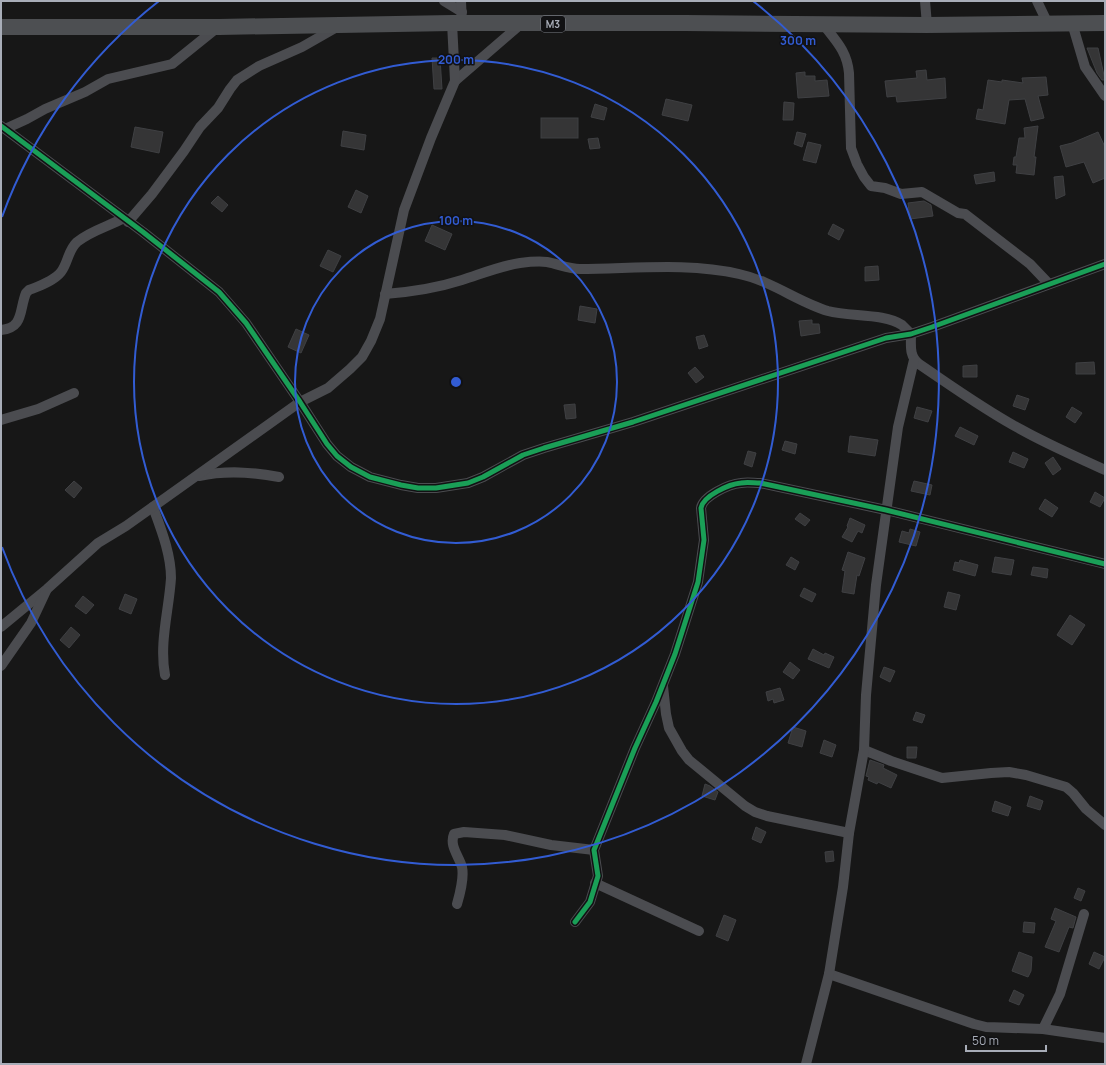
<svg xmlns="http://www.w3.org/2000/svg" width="1106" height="1065" font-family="Manrope,sans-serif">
<rect width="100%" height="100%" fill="#171717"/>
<g fill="#353536" stroke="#3f4043">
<polygon points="1087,48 1098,48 1105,80 1102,80 1097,73"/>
<polygon points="432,58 440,58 442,89 434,89"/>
<polygon points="926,70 927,80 945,78 946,98 897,102 896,96 887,97 885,81 917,78 916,71"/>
<polygon points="805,72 805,76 815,76 815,81 827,80 829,96 798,98 796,73"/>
<polygon points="1046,77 1048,95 1038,96 1044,118 1031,121 1025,99 1009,100 1005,124 976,119 978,109 983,110 988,80 1002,82 1002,80 1023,83 1022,78"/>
<polygon points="666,99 692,105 688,121 662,115"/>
<polygon points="784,102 794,103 793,120 783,120"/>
<polygon points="595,104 607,108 604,120 591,117"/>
<rect x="541" y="118" width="37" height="20"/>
<polygon points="1038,126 1034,157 1036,157 1034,175 1016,173 1017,165 1013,165 1014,157 1016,157 1019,138 1025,138 1024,128"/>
<polygon points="135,127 163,132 159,153 131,147"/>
<polygon points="343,131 366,135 364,150 341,146"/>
<polygon points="797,132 806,134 802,147 794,144"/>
<polygon points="1098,132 1105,147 1105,178 1093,183 1084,162 1066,167 1060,146 1072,143"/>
<polygon points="598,138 600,148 590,149 588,139"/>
<polygon points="808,142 821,145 816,163 803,160"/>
<polygon points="994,172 995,181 976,184 974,175"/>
<polygon points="1063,176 1065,195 1056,199 1054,177"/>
<polygon points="356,190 368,196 361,213 348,207"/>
<polygon points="218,196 228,205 222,212 211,203"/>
<polygon points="924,201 931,205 933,216 910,219 908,203"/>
<polygon points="833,224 844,230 839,240 828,234"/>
<polygon points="432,225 452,234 445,250 425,241"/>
<polygon points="328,250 341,256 333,272 320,266"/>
<polygon points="878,266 879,280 865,281 865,267"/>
<polygon points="580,306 597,309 595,323 578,320"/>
<polygon points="812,320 812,324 819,324 820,333 801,336 799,321"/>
<polygon points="296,329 309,335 301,353 288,347"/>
<polygon points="704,335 708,346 699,349 696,337"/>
<polygon points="1094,362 1095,374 1076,374 1076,363"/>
<polygon points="977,365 977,377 963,377 963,366"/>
<polygon points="695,367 704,377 696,383 688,373"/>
<polygon points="1017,395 1029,399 1025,410 1013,406"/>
<polygon points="575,404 576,418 566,419 564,405"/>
<polygon points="917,407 932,411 928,422 914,418"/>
<polygon points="1072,407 1082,413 1075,423 1066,417"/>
<polygon points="960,427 978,436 974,445 955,436"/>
<polygon points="850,436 878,440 875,456 848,452"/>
<polygon points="785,441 797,444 795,454 782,450"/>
<polygon points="748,451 756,453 752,467 744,464"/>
<polygon points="1013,452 1028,459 1024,468 1009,462"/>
<polygon points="1053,457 1061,469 1053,475 1045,463"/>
<polygon points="74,481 82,488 74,498 65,490"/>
<polygon points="914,481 932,485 930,495 911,491"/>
<polygon points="1095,492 1105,498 1100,507 1090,502"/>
<polygon points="1045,499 1058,508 1052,517 1039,509"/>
<polygon points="800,513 810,520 805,526 795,519"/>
<polygon points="850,518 865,525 862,533 858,531 852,542 842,537 848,527 847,526"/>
<polygon points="910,529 920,532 916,546 899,542 902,531 909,533"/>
<polygon points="848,552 865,558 859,576 857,575 854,594 842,592 845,571 842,570"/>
<polygon points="791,557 799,562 795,570 786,565"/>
<polygon points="995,557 1014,560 1011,575 992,572"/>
<polygon points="960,560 978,565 975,576 953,570 955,562 959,563"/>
<polygon points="1033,567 1048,569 1047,578 1031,575"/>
<polygon points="804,588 816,594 812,602 800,596"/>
<polygon points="948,592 960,595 956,610 944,607"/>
<polygon points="125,594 137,599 131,614 119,609"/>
<polygon points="83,596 94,605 86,614 75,606"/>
<polygon points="1070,615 1085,625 1072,645 1057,635"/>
<polygon points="71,627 80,635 69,648 60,640"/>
<polygon points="813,649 824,655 825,653 834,657 829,668 808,659"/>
<polygon points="790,662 800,670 793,679 783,672"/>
<polygon points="884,667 895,671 890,682 880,677"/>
<polygon points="780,688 784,700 774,703 773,699 768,701 766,692"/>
<polygon points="916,712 925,715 922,723 913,720"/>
<polygon points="793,727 806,731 802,747 788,743"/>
<polygon points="824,740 836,745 832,757 820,753"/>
<polygon points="907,747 917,747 916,758 907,758"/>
<polygon points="870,760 884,765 883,768 897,775 891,788 878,782 877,784 868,780 869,777 866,776"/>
<polygon points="705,784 710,786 718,792 715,800 702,796"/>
<polygon points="1030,796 1043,801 1040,810 1027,806"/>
<polygon points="995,801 1011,807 1008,816 992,811"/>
<polygon points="756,827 766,832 761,843 752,839"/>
<polygon points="833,851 834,861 826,862 825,852"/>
<polygon points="1078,888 1085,891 1081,901 1074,898"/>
<polygon points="1055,908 1076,917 1073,928 1069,927 1059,952 1045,947 1056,921 1051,919"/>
<polygon points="724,915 736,920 728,941 716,936"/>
<polygon points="1024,922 1035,923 1034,933 1023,932"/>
<polygon points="1019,952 1032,957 1031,971 1028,977 1012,971"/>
<polygon points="1094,952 1105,957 1099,969 1089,964"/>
<polygon points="1014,990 1024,995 1019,1005 1009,1001"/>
</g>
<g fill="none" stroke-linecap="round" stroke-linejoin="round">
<g stroke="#4b4c50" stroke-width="10">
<polyline points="444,1 462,12"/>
<polyline points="461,1 462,24"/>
<polyline points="925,1 927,25"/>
<polyline points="1037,1 1048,24"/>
<polyline points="1072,23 1085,67 1105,96"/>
<path d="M 823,24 C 836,41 847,51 849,73 L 851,148 L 857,164 L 864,177 L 871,186 L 885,188 L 901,194 L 922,192 L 958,213 L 965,214 L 1030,264 L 1049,284"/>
<polyline points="455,81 521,24"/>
<polyline points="1,126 143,232 219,292 246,323 300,402 327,444 337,456 351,467 370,477 401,485 418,488 436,488 468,483 483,477 523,455 544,448 633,422 886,338 911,334 932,327 1105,264"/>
<polyline points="5,129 27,119 45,109 85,92 108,79 172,64 218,27"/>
<polyline points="128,222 152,194 184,151 200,127 218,108 230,89 237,80 259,66 302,47 337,27"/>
<path d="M 385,294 C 411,292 437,288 462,280 C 481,274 500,266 520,263 C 528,262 538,261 547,262 C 558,264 569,269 580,269 C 631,269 688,262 739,274 C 772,281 798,302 828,311 C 850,317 884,313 902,325 C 905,328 908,331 911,334 C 911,346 909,356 919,364 C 953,387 986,411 1022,430 C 1049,445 1077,457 1105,470"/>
<path d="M 1,330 C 24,328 19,310 26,293 L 29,290 C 39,286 54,281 61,272 C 68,263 68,250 77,242 C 90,231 109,226 124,218"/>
<polyline points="1,420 38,409 74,393"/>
<path d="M 199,476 C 227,470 252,472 279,477"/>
<path d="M 153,507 C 161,529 171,554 171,578 C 169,610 159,643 165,675"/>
<polyline points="1,627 47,589 98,543 126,526 300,402 328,388 350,369 362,357 371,341 380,319 404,210 431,138 455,81 452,23"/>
<polyline points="1,666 31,623 46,591"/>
<polyline points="663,686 666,714 669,728 682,751 689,760 745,806 755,812 767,816 849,833"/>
<polyline points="864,750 891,761 942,778 991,773 1009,772 1026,775 1066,787 1073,793 1086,809 1105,825"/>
<polyline points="595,883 699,931"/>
<path d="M 457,904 C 460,894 464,876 462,867 C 459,856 449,846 454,834 L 464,832 L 505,835 L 551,845 L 594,850"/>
<path d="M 575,922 L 590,902 L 598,876 L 594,850 L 635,748 L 656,702 L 675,654 L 698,582 L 704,540 L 701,508 C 703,496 729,484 741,483 C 747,482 754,483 760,483 L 886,510 L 1105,564"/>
<polyline points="829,974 974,1024 986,1027 1043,1029 1105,1038"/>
<polyline points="1043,1029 1060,994 1084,914"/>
<polyline points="806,1064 829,974 843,887 849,833 864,750 866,695 876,585 898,427 914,360"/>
</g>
<polyline stroke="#4d4f52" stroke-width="16" points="1,27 219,27 452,23 685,23 927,25 1105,23"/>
<defs>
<g id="cycleway">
<polyline points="1,126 143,232 219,292 246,323 300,402 327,444 337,456 351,467 370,477 401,485 418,488 436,488 468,483 483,477 523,455 544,448 633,422 886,338 911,334 932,327 1105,264"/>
<path d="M 575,922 L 590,902 L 598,876 L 594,850 L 635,748 L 656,702 L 675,654 L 698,582 L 704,540 L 701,508 C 703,496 729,484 741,483 C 747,482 754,483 760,483 L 886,510 L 1105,564"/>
</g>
</defs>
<use href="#cycleway" stroke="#111113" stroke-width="8"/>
<use href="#cycleway" stroke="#1a9f57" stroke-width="5"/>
</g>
<g fill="none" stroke="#325cd3" stroke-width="2">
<circle cx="456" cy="382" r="161"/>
<circle cx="456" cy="382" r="322"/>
<path d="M2 217A483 483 0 0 1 159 1M753 1A483 483 0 1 1 2 547"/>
</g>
<g text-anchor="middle" stroke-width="3" stroke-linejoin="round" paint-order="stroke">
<rect fill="#111113" stroke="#7b7e86" stroke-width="1" x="541" y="16" width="24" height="16" rx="3"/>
<g font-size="10" font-weight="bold" fill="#a8adb8">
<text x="553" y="28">M3</text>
</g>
</g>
<circle cx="456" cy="382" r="6" fill="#325cd3" stroke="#111113" stroke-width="2"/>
<g font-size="12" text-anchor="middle" font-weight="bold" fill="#325cd3" stroke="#111113" stroke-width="3" stroke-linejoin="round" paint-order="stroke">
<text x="798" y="45">300 m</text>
<text x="456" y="64">200 m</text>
<text x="456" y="225">100 m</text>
</g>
<rect width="1106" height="1065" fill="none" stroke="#a8adb8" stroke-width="4"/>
<path d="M966 1045v6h80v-6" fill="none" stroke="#a8adb8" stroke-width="2"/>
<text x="972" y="1045" font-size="12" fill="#a8adb8" stroke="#111113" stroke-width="3" paint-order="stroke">50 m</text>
</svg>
